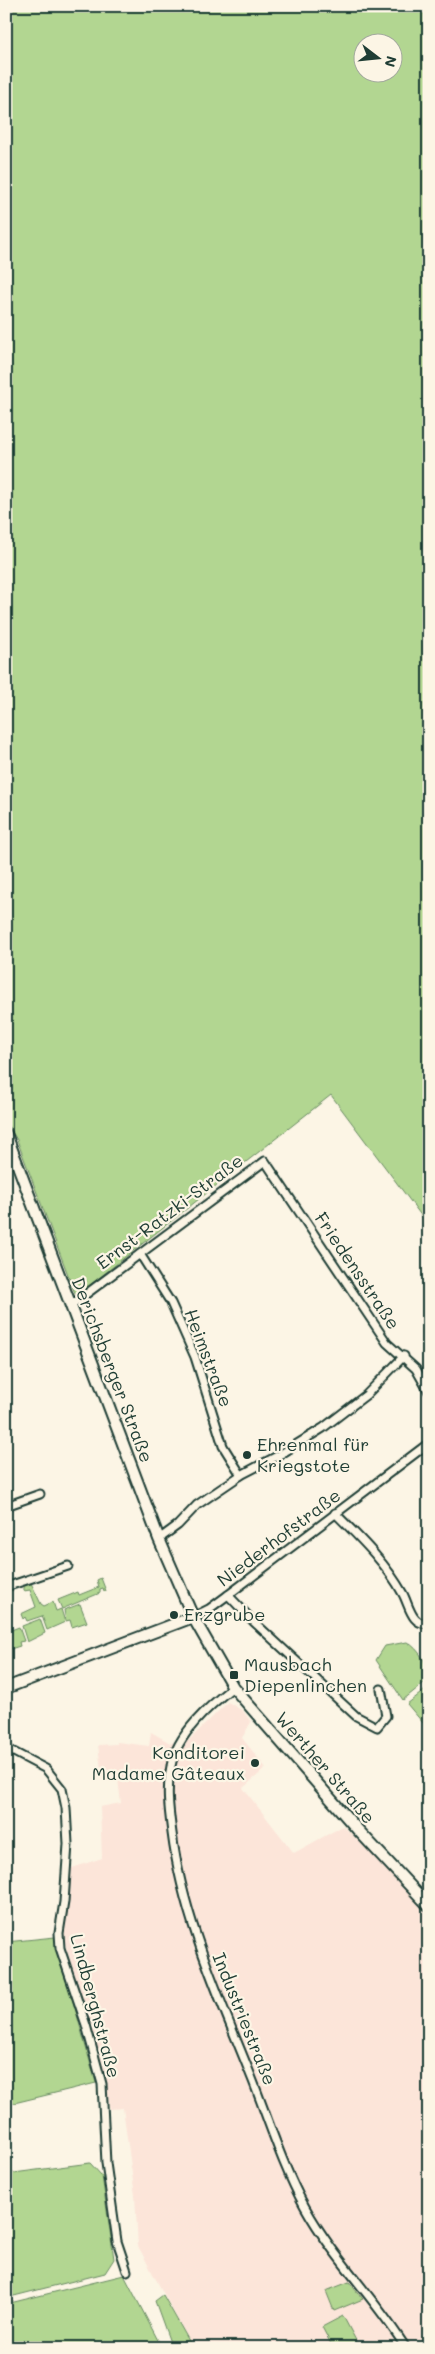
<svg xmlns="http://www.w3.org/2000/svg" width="435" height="2354" font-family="Mali,sans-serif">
<rect width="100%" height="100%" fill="#fcf5e5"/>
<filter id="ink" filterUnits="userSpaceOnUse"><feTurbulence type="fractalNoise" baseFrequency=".02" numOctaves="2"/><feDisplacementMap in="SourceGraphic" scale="10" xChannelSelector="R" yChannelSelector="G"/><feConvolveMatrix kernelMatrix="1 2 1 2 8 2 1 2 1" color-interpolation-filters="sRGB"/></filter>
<g filter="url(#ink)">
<polygon fill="#fce5d9" points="228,1702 243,1711 251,1722 242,1738 266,1768 243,1788 294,1853 343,1826 429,1905 429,2348 193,2348 138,2246 135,2196 123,2108 110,2109 95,2045 63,1937 69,1869 102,1858 100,1807 121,1803 117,1771 101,1770 98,1745 117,1744 117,1742 149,1746 151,1732 170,1743 189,1740"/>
<g fill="#b2d691" stroke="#688a62" fill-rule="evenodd">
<path d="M 6,6 L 429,6 L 429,1226 L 331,1095 L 76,1296 L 17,1140 L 6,1122 ZM 362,42 L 392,42 L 392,72 L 362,72 Z"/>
<polygon points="101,1578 106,1591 104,1591 103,1588 100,1589 100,1593 62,1609 58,1600 78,1592 79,1595 99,1587 97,1580"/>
<polygon points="31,1583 41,1604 44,1606 53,1602 56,1611 61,1609 65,1622 47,1630 42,1616 27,1621 25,1617 23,1619 21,1614 36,1607 30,1590 24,1591 24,1586"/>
<polygon points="80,1604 87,1622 72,1627 70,1620 66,1621 64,1610"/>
<polygon points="40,1619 45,1633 27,1642 22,1626"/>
<polygon points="19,1627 24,1641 19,1642 20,1646 7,1650 6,1632"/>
<path d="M 407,1642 C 419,1649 429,1665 429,1679 L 403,1700 L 376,1660 L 385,1646 Z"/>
<polygon points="429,1687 429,1730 407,1704"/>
<polygon points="55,1937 96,2083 6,2105 6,1942"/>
<polygon points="90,2163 102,2176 114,2259 105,2273 6,2298 6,2174"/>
<polygon points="124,2275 162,2348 6,2348 6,2304"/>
<polygon points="349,2282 363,2299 334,2311 326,2291"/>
<polygon points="163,2295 193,2348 172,2348 155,2301"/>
<polygon points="343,2316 360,2348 333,2348 322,2327"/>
</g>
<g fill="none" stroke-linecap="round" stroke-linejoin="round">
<defs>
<g id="street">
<polyline points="140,1254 171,1303 195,1357 223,1446 241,1475"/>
<polyline points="70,1306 265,1161 387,1343 416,1369 429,1392"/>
<polyline points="6,1506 40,1494"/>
<path d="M 335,1513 C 360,1538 386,1563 403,1594 C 409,1605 412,1627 429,1623"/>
<polyline points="159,1539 178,1525 197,1505 241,1475 281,1454 323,1428 366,1395 404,1356"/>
<polyline points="6,1587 68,1566"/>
<polyline points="228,1595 254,1622 356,1716 377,1727 386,1716 381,1689"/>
<polyline points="193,1617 209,1609 228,1595 429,1443"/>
<path d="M 233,1687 C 209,1706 177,1734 171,1766 C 166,1789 169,1810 172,1833 C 183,1920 221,2000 253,2081 C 269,2122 283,2167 305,2207 C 333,2258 375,2298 406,2348"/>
<polyline points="6,1748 46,1769 62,1789 66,1808 68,1844 64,1902 59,1933 60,1948 86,2025 102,2084 106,2163 117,2241 127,2271"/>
</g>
<g id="secondary">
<polyline points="6,1134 159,1539 193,1617 233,1687 357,1829 429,1906"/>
<polyline points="6,1688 193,1617"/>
</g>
</defs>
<use href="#street" stroke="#1f3d34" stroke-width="11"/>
<use href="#secondary" stroke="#1f3d34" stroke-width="14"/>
<use href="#street" stroke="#fcf5e5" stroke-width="7"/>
<use href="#secondary" stroke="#fcf5e5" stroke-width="10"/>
</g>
</g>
<g fill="#1f3d34" stroke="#fcf5e5" stroke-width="2">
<circle cx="247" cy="1455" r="5"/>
<circle cx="174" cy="1615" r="5"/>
<rect x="229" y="1670" width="10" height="10" rx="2.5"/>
<circle cx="255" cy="1763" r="5"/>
</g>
<g text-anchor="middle" stroke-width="4.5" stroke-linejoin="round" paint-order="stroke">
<g font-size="18" fill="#1f3d34" stroke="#fcf5e5">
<text transform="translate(170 1212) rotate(-37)" y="6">Ernst-Ratzki-Straße</text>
<text transform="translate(357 1271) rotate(56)" y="6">Friedensstraße</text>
<text transform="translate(208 1358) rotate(69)" y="6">Heimstraße</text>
<text transform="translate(112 1370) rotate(69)" y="6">Derichsberger Straße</text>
<text transform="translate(279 1538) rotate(-37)" y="6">Niederhofstraße</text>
<text transform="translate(325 1768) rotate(49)" y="6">Werther Straße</text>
<text transform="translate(95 2006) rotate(75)" y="6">Lindberghstraße</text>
<text transform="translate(244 2019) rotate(68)" y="6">Industriestraße</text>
</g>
<g font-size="18" fill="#1f3d34" stroke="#fcf5e5" text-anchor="start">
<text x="257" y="1451">Ehrenmal für<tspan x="257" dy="21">Kriegstote</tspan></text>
<text x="184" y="1621">Erzgrube</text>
<text x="244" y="1671">Mausbach<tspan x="244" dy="21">Diepenlinchen</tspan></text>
<text x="245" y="1759" text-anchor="end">Konditorei<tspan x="245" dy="21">Madame Gâteaux</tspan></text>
</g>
</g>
<rect width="435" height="2354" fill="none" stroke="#fcf5e5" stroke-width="25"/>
<rect x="12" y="12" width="410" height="2329" fill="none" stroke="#1f3d34" stroke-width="2" filter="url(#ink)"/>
<g transform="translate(378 58) rotate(106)"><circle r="24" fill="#fcf5e5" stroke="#a4ab9e"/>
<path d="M0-4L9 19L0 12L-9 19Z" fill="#1f3d34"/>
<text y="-8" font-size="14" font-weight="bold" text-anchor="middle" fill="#1f3d34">N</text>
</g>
</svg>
